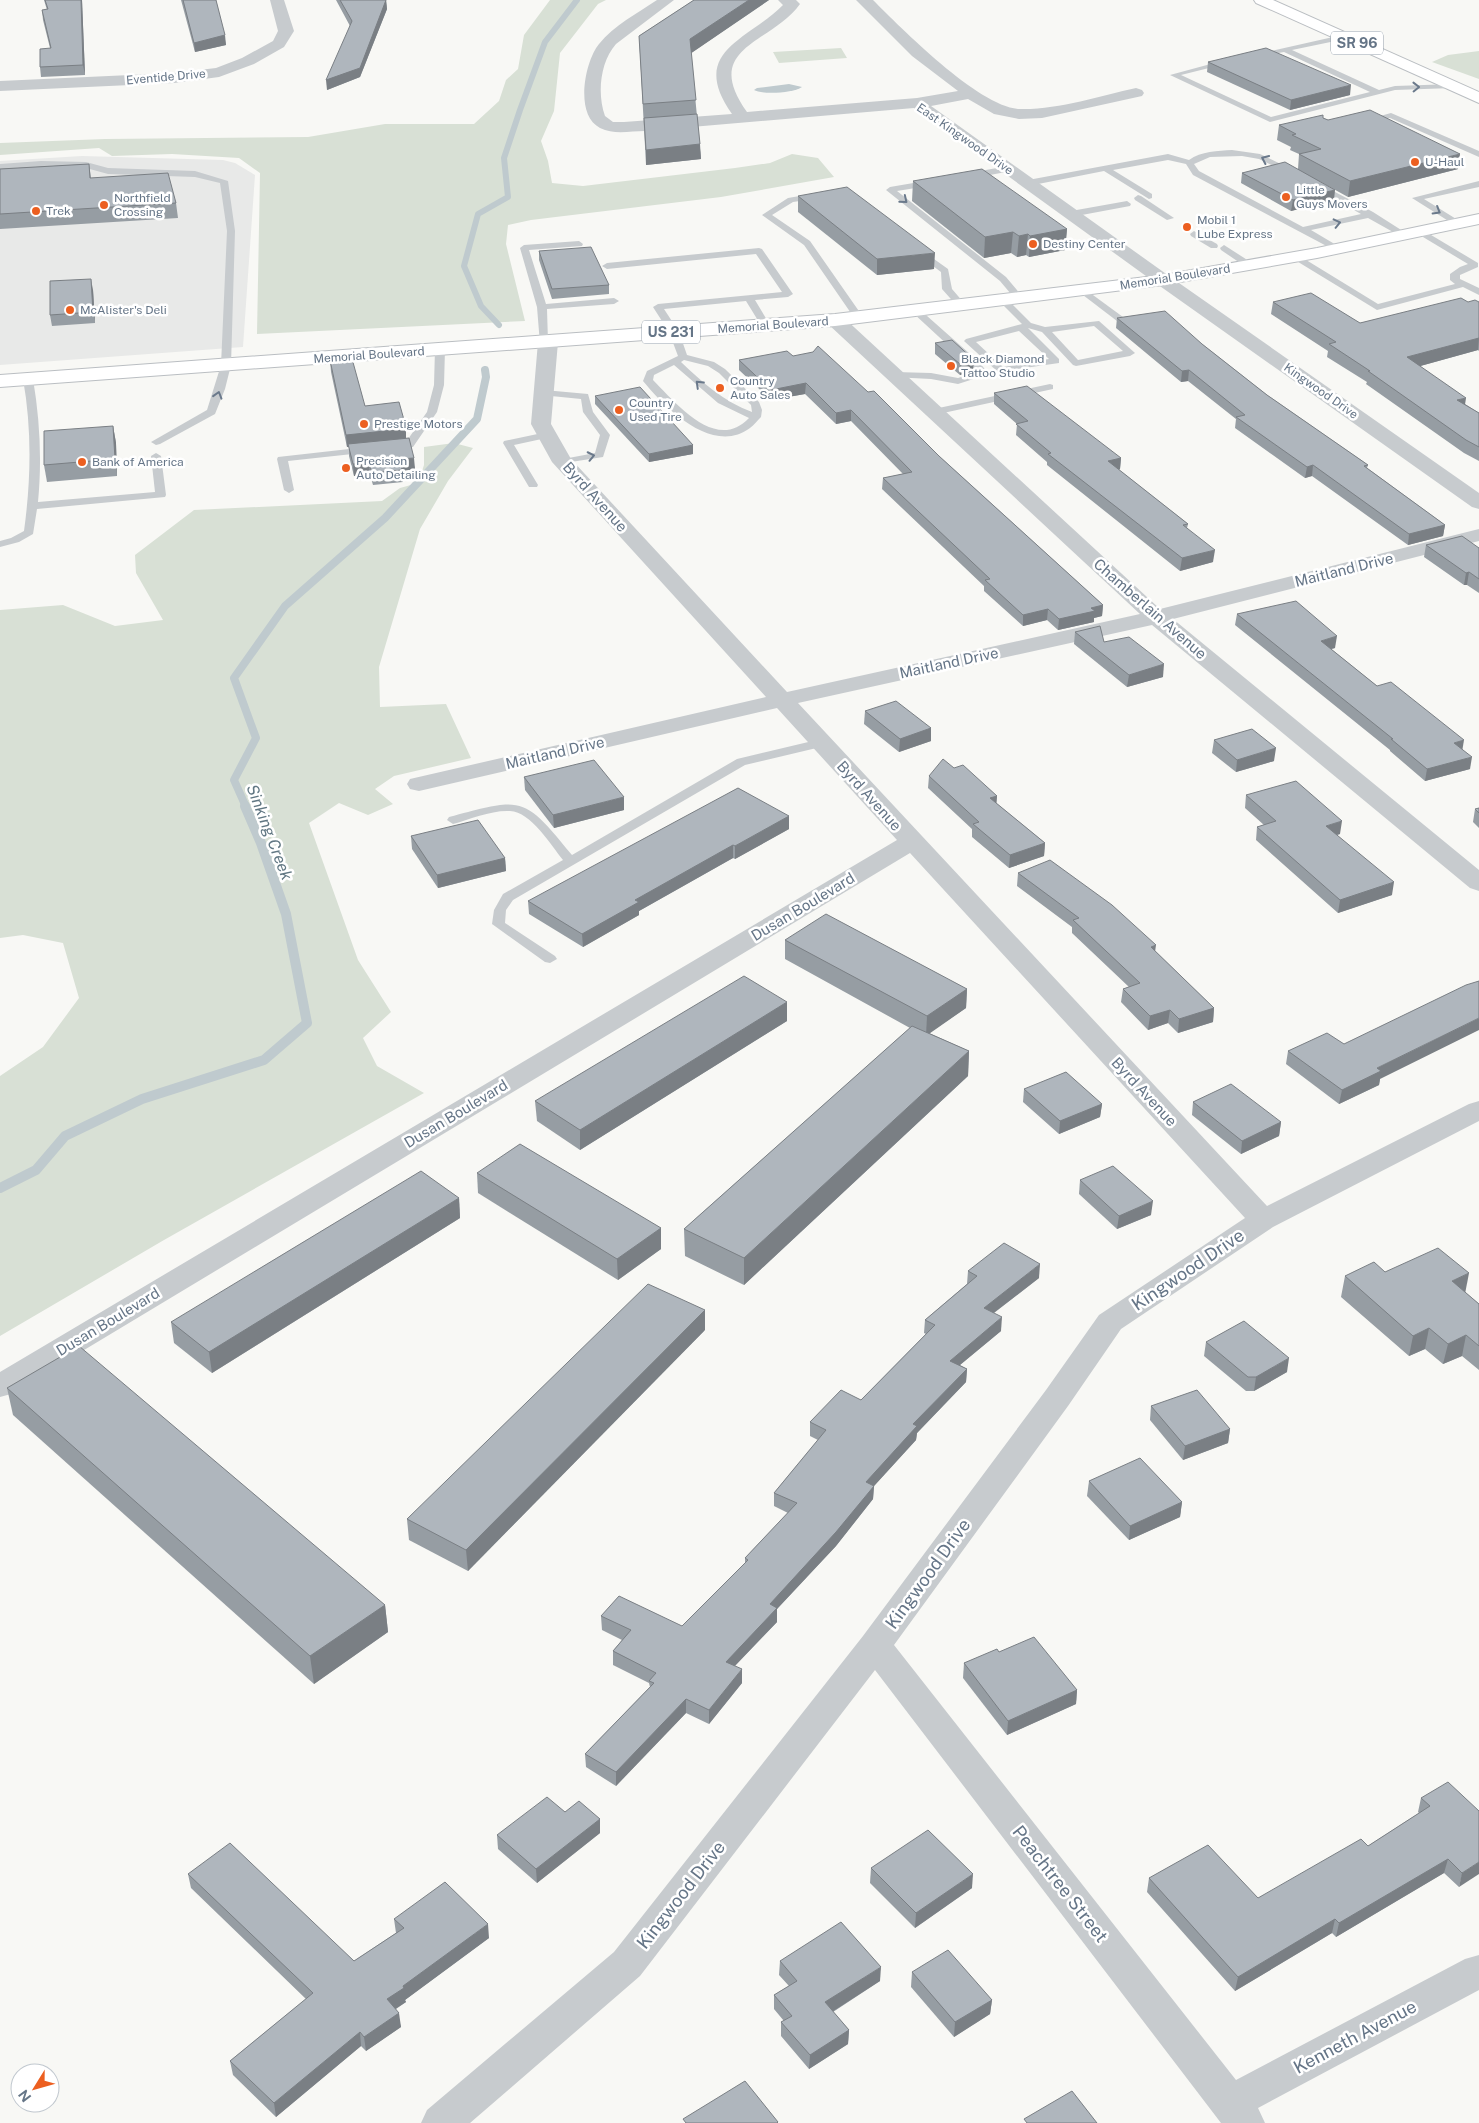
<svg xmlns="http://www.w3.org/2000/svg" width="1479" height="2123" font-family="'Public Sans',sans-serif">
<rect width="100%" height="100%" fill="#f8f8f5"/>
<polygon fill="#e8e9e8" points="82,156 223,160 235,163 255,175 243,347 0,365 0,161"/>
<g fill="#d8e0d5">
<polygon points="550,0 606,0 598,4 560,53 554,111 541,141 548,161 552,183 583,186 735,168 770,163 792,154 818,158 834,177 721,197 531,220 508,225 506,244 525,321 257,334 260,173 239,158 172,154 112,156 99,148 0,155 0,143 105,139 308,137 385,124 474,124 499,101 506,80 518,69 524,35"/>
<polygon points="841,48 847,58 779,63 773,52"/>
<polygon points="1479,51 1479,79 1432,62 1448,55"/>
<polygon points="454,443 473,448 448,481 420,529 379,667 380,707 446,704 471,758 394,776 375,789 393,804 368,815 339,803 309,823 358,960 391,1012 363,1038 377,1066 424,1093 164,1240 0,1336 0,1076 43,1047 79,998 63,943 23,935 0,938 0,610 63,605 115,626 163,620 136,573 135,555 194,510 382,501 400,488 418,483 424,465 424,447"/>
</g>
<path fill="#bfcace" d="M 789,84 L 802,87 C 794,93 762,95 754,90 L 757,88 Z"/>
<g fill="none" stroke-linecap="round" stroke-linejoin="round">
<polyline stroke="#bfcace" stroke-width="6" points="499,325 481,306 464,266 478,214 508,197 504,158 520,110 545,42 577,0"/>
<polyline stroke="#bfcace" stroke-width="8" points="246,807 234,780 256,738 234,678 285,606 385,518 477,419 486,377 485,370"/>
<polyline stroke="#bfcace" stroke-width="10" points="0,1188 36,1170 65,1136 142,1099 264,1060 307,1023 286,914 261,843 245,806"/>
<defs>
<g id="primary">
<polygon points="1254,0 1273,0 1479,92 1479,103 1256,3"/>
<polygon points="1479,214 1479,224 1317,258 1163,285 835,326 0,387 0,375 835,314 1163,275 1317,248"/>
</g>
</defs>
<use href="#primary" stroke="#babec2" stroke-width="2"/>
<g fill="#c7cbce" fill-rule="evenodd">
<polygon points="1342,35 1346,37 1345,39 1292,50 1379,90 1395,86 1453,84 1457,86 1453,88 1395,90 1270,122 1170,75 1229,59 1229,63 1181,75 1271,117 1370,92 1284,52 1257,57 1253,55"/>
<polygon points="1391,113 1479,151 1479,157 1390,118 1366,123 1362,121"/>
<path d="M 1232,150 L 1260,154 L 1297,172 L 1290,174 L 1259,159 L 1242,156 L 1210,157 L 1194,164 L 1199,171 L 1303,227 L 1361,214 L 1315,188 L 1315,184 L 1318,183 L 1373,212 L 1409,235 L 1405,238 L 1402,237 L 1368,218 L 1311,230 L 1343,249 L 1339,252 L 1336,251 L 1193,175 L 1186,164 L 1168,160 L 1113,170 L 1152,194 L 1152,198 L 1149,199 L 1104,171 L 1028,186 L 1024,183 L 1028,180 L 1168,154 L 1189,160 C 1201,151 1218,151 1232,150 Z"/>
<polygon points="41,161 86,162 108,168 195,171 228,181 235,231 231,365 225,389 215,414 160,444 156,445 151,442 207,410 221,365 227,231 220,183 195,177 108,174 86,168 41,167 0,170 0,164"/>
<polygon points="1008,166 1011,167 1011,171 969,179 965,176 969,173"/>
<polygon points="931,180 934,181 934,185 897,191 1006,277 1022,296 1022,300 1016,300 1000,281 886,190 890,187"/>
<polygon points="1479,181 1479,187 1424,199 1461,222 1461,226 1458,227 1412,198"/>
<polygon points="817,193 820,194 820,198 793,202 772,215 810,241 863,317 861,319 855,319 804,245 762,215 788,198"/>
<polygon points="1138,195 1141,196 1174,218 1167,220 1135,200 1134,198"/>
<polygon points="1127,201 1131,204 1130,206 1071,217 1067,214 1071,211"/>
<polygon points="1421,229 1478,263 1478,267 1460,275 1460,279 1479,288 1479,295 1463,287 1377,310 1290,257 1292,255 1298,255 1378,304 1455,284 1450,280 1450,274 1460,267 1468,264 1418,234 1417,232"/>
<polygon points="1194,231 1217,244 1218,246 1217,248 1211,248 1191,236 1190,234"/>
<polygon points="579,241 583,244 582,246 529,250 546,304 614,298 619,301 614,304 547,309 548,342 543,345 540,344 537,307 520,248 524,245"/>
<polygon points="1224,245 1252,263 1252,267 1246,267 1221,250 1220,248"/>
<path d="M 759,248 L 762,249 L 793,294 L 788,297 L 755,300 L 770,325 L 768,327 L 762,327 L 746,301 L 664,309 L 679,332 L 687,355 L 714,362 L 725,369 L 759,402 L 762,410 L 761,417 C 758,420 754,425 750,428 C 713,456 665,408 643,381 L 647,371 L 678,356 L 669,332 L 653,307 L 658,304 L 782,292 L 756,254 L 607,269 L 602,266 L 607,263 ZM 684,360 L 708,366 L 719,373 L 751,405 L 752,412 C 724,402 702,382 681,362 ZM 674,365 L 718,403 L 749,418 C 716,453 676,403 653,380 L 654,375 Z"/>
<polygon points="920,249 948,269 952,289 964,303 964,307 958,307 942,289 941,272 917,254 916,252"/>
<polygon points="1082,287 1123,317 1123,321 1117,321 1079,292 1079,288"/>
<path d="M 1003,297 L 1006,298 L 1031,323 L 1045,327 L 1099,321 L 1135,353 L 1130,356 L 1076,366 L 1073,365 L 1042,332 L 1028,328 L 1059,359 L 1059,363 L 998,372 L 964,341 L 966,339 L 1022,324 L 998,300 ZM 1094,326 L 1123,351 L 1078,360 L 1052,332 ZM 1019,331 L 1049,359 L 1003,367 L 976,342 Z"/>
<polygon points="915,307 918,308 979,362 988,373 986,375 958,384 931,379 892,377 892,373 895,372 931,373 958,378 977,372 912,312 912,308"/>
<polygon points="440,346 445,349 444,385 437,412 413,447 390,449 390,445 406,442 427,412 434,385 435,349"/>
<path d="M 28,376 L 33,379 C 40,420 42,461 38,502 L 155,492 L 151,456 L 156,453 L 161,456 L 166,495 L 165,497 L 37,509 L 33,534 L 19,542 L 0,547 L 0,541 L 11,538 L 24,531 C 31,480 32,429 23,379 Z"/>
<polygon points="1050,384 1053,385 1053,389 934,415 929,412 934,409"/>
<polygon points="544,390 588,394 593,412 610,435 603,457 558,464 558,460 595,453 600,435 583,412 581,399 541,395 541,391"/>
<polygon points="547,432 551,433 551,437 514,445 538,485 537,487 529,487 503,443 504,441"/>
<polygon points="367,447 372,450 371,452 288,461 294,490 289,493 284,490 277,459 278,457"/>
<path d="M 821,739 L 825,740 L 827,743 L 825,746 L 745,765 L 513,900 L 506,910 L 505,923 L 555,956 L 557,959 L 550,963 L 545,962 L 492,924 L 494,910 L 503,894 L 563,860 C 551,845 531,812 510,811 C 491,810 471,819 453,824 L 447,820 L 449,817 C 523,797 523,795 572,855 L 737,759 Z"/>
</g>
<g fill="#c7cbce" fill-rule="evenodd">
<polygon points="270,0 284,0 294,31 284,47 254,64 219,77 174,83 0,91 0,81 174,73 216,68 242,58 273,41 278,31"/>
<path d="M 657,0 L 674,0 L 616,44 C 600,62 597,94 605,116 L 613,122 L 624,122 L 732,114 C 688,51 747,41 783,5 L 778,0 L 796,0 L 800,4 C 772,44 700,46 747,112 L 917,98 L 958,91 L 912,56 L 856,0 L 873,0 C 902,29 980,108 1020,109 C 1057,110 1100,96 1136,88 L 1142,90 L 1144,93 L 1142,96 L 1042,118 L 1019,119 L 994,114 L 968,99 L 931,106 L 1169,276 L 1479,493 L 1479,509 L 1472,507 L 1157,284 L 914,108 L 645,131 C 630,131 614,135 600,128 C 574,115 585,61 599,44 C 614,25 638,13 657,0 Z"/>
<polygon points="835,314 842,316 1160,609 1479,529 1479,541 1173,619 1479,870 1479,891 1470,888 1152,625 798,703 1267,1206 1469,1104 1479,1101 1479,1121 1273,1227 1121,1329 1068,1406 894,1645 1236,2080 1465,1959 1479,1955 1479,1990 1258,2108 1265,2123 1221,2123 875,1670 640,1976 470,2123 421,2123 427,2110 614,1952 863,1636 1046,1390 1099,1315 1245,1218 910,853 11,1394 0,1397 0,1372 897,840 777,708 419,791 410,789 407,784 410,779 766,697 552,462 531,424 538,342 541,338 548,336 555,338 558,342 551,424 571,459 787,692 1140,614 828,324 826,320 828,316"/>
</g>
<use href="#primary" fill="#fff" fill-rule="evenodd"/>
</g>
<g fill="#969da3">
<polygon points="44,0 82,0 85,75 41,77 40,67 50,48 43,20 42,10 47,10"/>
<polygon points="181,0 216,0 226,45 195,52"/>
<polygon points="336,0 386,0 387,9 360,77 327,90 350,26"/>
<polygon points="694,0 769,0 691,53 701,159 646,165 639,36"/>
<polygon points="1208,62 1350,95 1290,110 1207,72"/>
<polygon points="1323,118 1458,169 1348,197 1319,181 1334,200 1291,211 1241,183 1242,173 1298,169 1299,154 1290,150 1291,147 1277,140 1279,125"/>
<polygon points="89,164 91,178 176,203 178,218 0,229 0,169"/>
<polygon points="913,181 1067,229 1065,250 1029,257 1026,255 1017,257 1011,253 984,258 912,201"/>
<polygon points="798,196 934,269 877,275 798,212"/>
<polygon points="539,251 609,285 609,294 552,299 539,260"/>
<polygon points="93,290 95,323 52,326 50,315"/>
<polygon points="1273,302 1360,323 1468,302 1479,302 1479,351 1478,350 1420,366 1465,404 1479,413 1479,461 1464,453 1366,384 1367,382 1327,357 1328,351 1271,314"/>
<polygon points="1117,318 1202,344 1267,395 1368,465 1367,468 1445,525 1443,536 1408,545 1312,476 1305,478 1235,428 1236,419 1188,381 1181,382 1116,328"/>
<polygon points="935,343 973,371 960,375 935,354"/>
<polygon points="793,356 939,456 1103,605 1102,616 1094,618 1094,622 1058,630 1047,620 1023,626 984,591 984,586 882,489 883,478 903,474 851,421 836,424 805,394 771,400 739,370 739,360"/>
<polygon points="330,360 365,406 406,438 415,469 402,471 403,482 373,485 370,475 354,476 349,456 349,447 347,447 331,372"/>
<polygon points="994,393 1121,458 1120,469 1119,470 1188,524 1187,528 1213,562 1180,571 1047,465 1047,462 1016,435 1017,424 994,404"/>
<polygon points="595,396 693,445 693,454 649,462 595,404"/>
<polygon points="113,426 116,443 117,476 47,482 44,465"/>
<polygon points="1426,545 1479,548 1479,593 1467,585 1464,585 1424,557"/>
<polygon points="1237,614 1335,648 1331,649 1377,686 1463,750 1470,769 1425,781 1390,751 1390,750 1235,625"/>
<polygon points="1075,632 1104,642 1163,677 1127,687 1074,644"/>
<polygon points="865,711 931,728 931,741 899,752 864,724"/>
<polygon points="1214,740 1274,761 1236,772 1212,753"/>
<polygon points="954,768 997,796 996,803 1045,843 1044,856 1009,868 972,837 972,829 928,788 929,776"/>
<polygon points="524,777 624,810 554,828 525,790"/>
<polygon points="1246,795 1340,834 1337,835 1392,895 1338,913 1256,840 1257,827 1264,825 1245,808"/>
<polygon points="1479,808 1479,828 1473,822 1475,809"/>
<polygon points="789,816 789,829 735,859 733,858 639,911 639,915 583,947 529,914 528,901"/>
<polygon points="411,836 505,858 506,871 438,888 412,849"/>
<polygon points="1018,873 1155,951 1214,1008 1213,1022 1178,1033 1168,1023 1148,1030 1121,1002 1123,989 1129,987 1072,933 1072,927 1017,886"/>
<polygon points="785,940 967,989 966,1008 929,1033 969,1051 968,1076 744,1285 685,1256 684,1229 910,1028 785,959"/>
<polygon points="787,1002 787,1021 580,1150 537,1121 535,1101"/>
<polygon points="1288,1051 1380,1079 1379,1085 1339,1104 1286,1064"/>
<polygon points="1024,1089 1102,1104 1100,1117 1059,1134 1023,1102"/>
<polygon points="1193,1102 1281,1122 1279,1136 1241,1154 1192,1115"/>
<polygon points="477,1173 661,1228 661,1249 618,1280 478,1193"/>
<polygon points="1080,1180 1151,1215 1117,1229 1079,1194"/>
<polygon points="459,1198 460,1218 212,1373 174,1343 171,1322"/>
<polygon points="968,1271 1039,1278 994,1313 1001,1331 960,1365 967,1369 966,1382 917,1433 916,1440 874,1486 873,1499 836,1546 777,1609 777,1622 735,1666 742,1683 709,1724 686,1713 616,1786 586,1767 585,1754 650,1687 649,1683 613,1665 613,1651 622,1640 602,1630 601,1616 682,1626 745,1564 745,1558 788,1513 774,1506 774,1493 818,1440 810,1436 810,1422 861,1400 926,1334 924,1333 925,1320 967,1284"/>
<polygon points="1385,1272 1465,1292 1479,1304 1479,1370 1462,1356 1443,1364 1425,1349 1409,1356 1341,1297 1345,1276"/>
<polygon points="705,1330 468,1571 409,1540 407,1519"/>
<polygon points="1206,1342 1287,1372 1254,1391 1246,1391 1204,1356"/>
<polygon points="7,1388 385,1605 388,1632 314,1684 13,1415"/>
<polygon points="1151,1406 1230,1429 1228,1443 1183,1460 1150,1420"/>
<polygon points="1089,1481 1182,1502 1180,1517 1129,1540 1087,1496"/>
<polygon points="999,1652 1077,1690 1076,1704 1007,1735 963,1678 964,1663"/>
<polygon points="1421,1798 1479,1811 1459,1887 1444,1873 1336,1937 1332,1933 1235,1991 1147,1892 1149,1878 1258,1898 1368,1846 1419,1813 1418,1812"/>
<polygon points="600,1819 600,1833 537,1883 498,1849 497,1835"/>
<polygon points="871,1868 972,1888 915,1928 870,1883"/>
<polygon points="188,1874 354,1961 396,1933 394,1919 489,1938 405,2000 406,2002 396,2009 401,2027 366,2051 361,2046 276,2117 233,2075 230,2061 306,1999 191,1888"/>
<polygon points="780,1961 880,1981 833,2012 849,2030 848,2044 809,2069 781,2036 781,2022 784,2021 774,2009 774,1995 789,1986 779,1975"/>
<polygon points="912,1972 992,2000 990,2014 954,2037 911,1987"/>
</g>
<g fill="#7a7f84">
<polygon points="81,0 82,0 85,75 83,65"/>
<polygon points="386,0 387,9 360,77 327,90 326,80"/>
<polygon points="749,0 769,0 690,54 690,39"/>
<polygon points="225,35 226,45 195,52 194,43"/>
<polygon points="1351,85 1350,95 1290,110 1291,100"/>
<polygon points="700,144 701,159 646,165 646,150"/>
<polygon points="1460,154 1458,169 1348,197 1350,181"/>
<polygon points="1335,190 1334,200 1291,211 1293,200"/>
<polygon points="1067,229 1065,250 1029,257 1030,236"/>
<polygon points="1013,232 1011,253 984,258 985,237"/>
<polygon points="1028,234 1026,255 1017,257 1019,236"/>
<polygon points="935,253 934,269 877,275 877,259"/>
<polygon points="91,279 93,290 95,323 93,312"/>
<polygon points="1479,338 1478,350 1406,370 1407,357"/>
<polygon points="974,360 973,371 960,375 960,364"/>
<polygon points="1189,370 1188,381 1181,382 1182,371"/>
<polygon points="806,383 805,394 771,400 771,390"/>
<polygon points="1466,398 1464,411 1457,400"/>
<polygon points="851,410 851,421 836,424 836,413"/>
<polygon points="113,426 116,443 117,476 115,459"/>
<polygon points="406,427 406,438 405,440 347,447 346,435"/>
<polygon points="693,445 693,454 649,462 649,454"/>
<polygon points="414,458 415,469 402,471 400,459"/>
<polygon points="1121,458 1120,469 1107,473 1108,461"/>
<polygon points="369,463 370,475 354,476 353,464"/>
<polygon points="1313,465 1312,476 1305,478 1307,467"/>
<polygon points="1445,525 1443,536 1408,545 1409,534"/>
<polygon points="1215,550 1213,562 1180,571 1182,558"/>
<polygon points="1469,572 1467,585 1464,585 1466,573"/>
<polygon points="1103,605 1102,616 1094,618 1094,622 1058,630 1059,619 1091,608"/>
<polygon points="1048,609 1047,620 1023,626 1023,615"/>
<polygon points="1337,636 1335,648 1319,652 1321,641"/>
<polygon points="1164,664 1163,677 1127,687 1129,675"/>
<polygon points="931,728 931,741 899,752 900,739"/>
<polygon points="1464,740 1462,752 1454,743"/>
<polygon points="1276,748 1274,761 1236,772 1237,760"/>
<polygon points="1472,757 1470,769 1425,781 1427,769"/>
<polygon points="997,796 996,809 990,798"/>
<polygon points="624,797 624,810 554,828 553,815"/>
<polygon points="789,816 789,829 735,859 735,846"/>
<polygon points="1342,821 1340,834 1324,838 1326,826"/>
<polygon points="1045,843 1044,856 1009,868 1010,855"/>
<polygon points="733,845 733,858 639,911 639,915 583,947 582,934 635,900"/>
<polygon points="505,858 506,871 438,888 437,875"/>
<polygon points="1394,882 1392,895 1338,913 1340,900"/>
<polygon points="1156,945 1154,959 1151,947"/>
<polygon points="967,989 966,1008 926,1036 927,1016"/>
<polygon points="787,1002 787,1021 580,1150 580,1130"/>
<polygon points="1214,1008 1213,1022 1178,1033 1179,1019"/>
<polygon points="1170,1010 1168,1023 1148,1030 1150,1016"/>
<polygon points="1479,1018 1479,1030 1380,1079 1379,1085 1339,1104 1342,1090 1377,1068"/>
<polygon points="969,1051 968,1076 744,1285 744,1258"/>
<polygon points="1102,1104 1100,1117 1059,1134 1060,1121"/>
<polygon points="1281,1122 1279,1136 1241,1154 1242,1141"/>
<polygon points="459,1198 460,1218 212,1373 209,1352"/>
<polygon points="1153,1201 1151,1215 1117,1229 1119,1216"/>
<polygon points="661,1228 661,1249 618,1280 617,1259"/>
<polygon points="1040,1264 1039,1278 983,1321 984,1308"/>
<polygon points="1469,1273 1465,1294 1452,1281"/>
<polygon points="705,1310 705,1330 468,1571 466,1550"/>
<polygon points="1002,1317 1001,1331 949,1374 950,1361"/>
<polygon points="1429,1328 1425,1349 1409,1356 1413,1336"/>
<polygon points="1466,1335 1462,1356 1443,1364 1448,1344"/>
<polygon points="1289,1358 1287,1372 1254,1391 1256,1377"/>
<polygon points="967,1369 966,1382 917,1433 916,1440 874,1486 873,1499 836,1546 777,1609 777,1622 726,1675 726,1662 770,1604 866,1482 913,1424"/>
<polygon points="1230,1429 1228,1443 1183,1460 1185,1446"/>
<polygon points="1182,1502 1180,1517 1129,1540 1130,1526"/>
<polygon points="385,1605 388,1632 314,1684 310,1656"/>
<polygon points="742,1669 742,1683 709,1724 709,1710"/>
<polygon points="1077,1690 1076,1704 1007,1735 1008,1721"/>
<polygon points="686,1699 686,1713 616,1786 616,1772"/>
<polygon points="600,1819 600,1833 537,1883 536,1869"/>
<polygon points="1448,1859 1444,1873 1336,1937 1339,1923"/>
<polygon points="1479,1862 1479,1874 1459,1887 1462,1873"/>
<polygon points="973,1874 972,1888 915,1928 916,1913"/>
<polygon points="1335,1919 1332,1933 1235,1991 1238,1977"/>
<polygon points="488,1924 489,1938 405,2000 406,2002 389,2013 387,1999 403,1986"/>
<polygon points="881,1967 880,1981 824,2017 825,2002"/>
<polygon points="992,2000 990,2014 954,2037 955,2022"/>
<polygon points="399,2013 401,2027 366,2051 364,2037"/>
<polygon points="849,2030 848,2044 809,2069 810,2055"/>
<polygon points="360,2032 361,2046 276,2117 274,2103"/>
</g>
<g fill="#afb6bd" stroke="#7a7f84">
<polygon points="45,0 81,0 83,65 40,67 40,49 51,48 42,10 48,9"/>
<polygon points="183,0 216,0 225,35 194,43"/>
<polygon points="340,0 386,0 360,68 326,80 352,21"/>
<polygon points="694,0 749,0 690,39 696,100 643,104 639,36"/>
<polygon points="1266,48 1351,85 1291,100 1208,62"/>
<polygon points="1370,110 1460,154 1350,181 1299,154 1321,149 1292,135 1296,134 1279,125 1323,115 1323,118 1328,120"/>
<polygon points="697,114 700,144 646,150 644,118"/>
<polygon points="1285,162 1335,190 1293,200 1242,173"/>
<polygon points="89,164 90,178 168,173 176,203 0,214 0,169"/>
<polygon points="982,169 1067,229 1030,236 1028,234 1019,236 1013,232 985,237 913,181"/>
<polygon points="847,187 935,253 877,259 798,196"/>
<polygon points="591,247 609,285 552,289 539,251"/>
<polygon points="91,279 93,312 50,315 50,281"/>
<polygon points="1311,293 1360,323 1461,298 1468,302 1475,300 1479,302 1479,338 1407,357 1466,398 1457,400 1479,413 1479,447 1466,440 1368,371 1370,371 1329,344 1336,342 1273,302"/>
<polygon points="1165,311 1202,344 1267,395 1368,465 1364,466 1445,525 1409,534 1313,465 1307,467 1236,417 1245,415 1189,370 1182,371 1117,318"/>
<polygon points="952,340 974,360 960,364 935,343"/>
<polygon points="818,346 868,392 874,391 939,456 1103,605 1091,608 1095,611 1059,619 1048,609 1023,615 985,580 990,579 883,478 912,472 851,410 836,413 806,383 771,390 739,360 787,351 793,356 813,352"/>
<polygon points="351,355 365,406 399,402 406,427 404,429 346,435 330,360"/>
<polygon points="1027,386 1121,458 1108,461 1188,524 1183,525 1215,550 1182,558 1048,454 1051,453 1016,424 1028,421 994,393"/>
<polygon points="640,387 693,445 649,454 595,396"/>
<polygon points="113,426 115,459 44,465 44,431"/>
<polygon points="409,438 414,458 400,459 402,470 372,473 369,463 353,464 348,444"/>
<polygon points="1462,536 1479,548 1479,579 1469,572 1466,573 1426,545"/>
<polygon points="1296,601 1337,636 1321,641 1377,686 1391,682 1464,740 1454,743 1472,757 1427,769 1391,739 1393,739 1237,614"/>
<polygon points="1100,626 1104,642 1129,637 1164,664 1129,675 1075,632"/>
<polygon points="896,701 931,728 900,739 865,711"/>
<polygon points="1252,729 1276,748 1237,760 1214,740"/>
<polygon points="943,759 954,768 963,765 997,796 990,798 1045,843 1010,855 973,824 979,822 929,776"/>
<polygon points="594,760 624,797 553,815 524,777"/>
<polygon points="1296,781 1342,821 1326,826 1394,882 1340,900 1257,827 1276,821 1246,795"/>
<polygon points="738,788 789,816 735,846 733,845 635,900 639,902 582,934 528,901"/>
<polygon points="1479,808 1479,813 1475,809"/>
<polygon points="478,820 505,858 437,875 411,836"/>
<polygon points="1050,860 1112,905 1156,945 1151,947 1214,1008 1179,1019 1170,1010 1150,1016 1123,989 1140,983 1073,920 1079,918 1018,873"/>
<polygon points="826,914 967,989 927,1016 785,940"/>
<polygon points="744,976 787,1002 580,1130 535,1101"/>
<polygon points="1479,981 1479,1018 1377,1068 1381,1071 1342,1090 1288,1051 1327,1033 1344,1044 1466,985"/>
<polygon points="912,1026 969,1051 744,1258 684,1229"/>
<polygon points="1066,1072 1102,1104 1060,1121 1024,1089"/>
<polygon points="1231,1084 1281,1122 1242,1141 1193,1102"/>
<polygon points="520,1144 661,1228 617,1259 477,1173"/>
<polygon points="1113,1166 1153,1201 1119,1216 1080,1180"/>
<polygon points="421,1171 459,1198 209,1352 171,1322"/>
<polygon points="1004,1243 1040,1264 984,1308 1002,1317 950,1361 967,1369 913,1424 917,1426 866,1482 874,1486 836,1532 770,1604 777,1608 726,1662 742,1669 709,1710 686,1699 616,1772 585,1754 654,1683 649,1681 656,1673 613,1651 631,1630 601,1616 619,1596 682,1626 748,1560 745,1558 797,1503 774,1493 826,1430 810,1422 841,1390 861,1400 935,1325 925,1320 977,1276 968,1271"/>
<polygon points="1438,1248 1469,1273 1452,1281 1479,1304 1479,1346 1466,1335 1448,1344 1429,1328 1413,1336 1345,1276 1374,1262 1385,1272"/>
<polygon points="648,1284 705,1310 466,1550 407,1519"/>
<polygon points="1244,1321 1289,1358 1256,1377 1248,1377 1206,1342"/>
<polygon points="79,1346 385,1605 310,1656 7,1388"/>
<polygon points="1197,1390 1230,1429 1185,1446 1151,1406"/>
<polygon points="1140,1458 1182,1502 1130,1526 1089,1481"/>
<polygon points="1034,1637 1077,1690 1008,1721 964,1663 997,1649 999,1652"/>
<polygon points="1448,1782 1479,1811 1479,1862 1462,1873 1448,1859 1339,1923 1335,1919 1238,1977 1149,1878 1208,1845 1258,1898 1361,1839 1368,1846 1430,1806 1421,1798"/>
<polygon points="547,1797 565,1812 579,1801 600,1819 536,1869 497,1835"/>
<polygon points="928,1830 973,1874 916,1913 871,1868"/>
<polygon points="230,1843 354,1961 404,1928 394,1919 445,1882 488,1924 403,1986 404,1988 387,1999 399,2013 364,2037 360,2032 274,2103 230,2061 313,1993 188,1874"/>
<polygon points="841,1922 881,1967 825,2002 849,2030 810,2055 781,2022 792,2016 774,1995 797,1981 780,1961"/>
<polygon points="948,1950 992,2000 955,2022 912,1972"/>
<polygon points="745,2081 778,2122 777,2123 686,2123 683,2119"/>
<polygon points="1072,2091 1097,2123 1027,2123 1024,2119"/>
</g>
<defs><path id="oneway-chevron" d="M-2-3.5L2.5 0L-2 3.5" fill="none" stroke-width="1.6" stroke-linecap="round" stroke-linejoin="round" transform="scale(1.25)"/></defs>
<g stroke="#6a798b">
<use href="#oneway-chevron" transform="translate(1416 87) rotate(-1)"/>
<use href="#oneway-chevron" transform="translate(1265 159) rotate(-155)"/>
<use href="#oneway-chevron" transform="translate(904 200) rotate(39)"/>
<use href="#oneway-chevron" transform="translate(1437 211) rotate(31)"/>
<use href="#oneway-chevron" transform="translate(1337 223) rotate(-13)"/>
<use href="#oneway-chevron" transform="translate(699 384) rotate(-136)"/>
<use href="#oneway-chevron" transform="translate(218 395) rotate(-73)"/>
<use href="#oneway-chevron" transform="translate(591 456) rotate(-12)"/>
</g>
<g fill="#ec5f20" stroke="#fff" stroke-width="2">
<circle cx="1415" cy="162" r="5"/>
<circle cx="1286" cy="197" r="5"/>
<circle cx="104" cy="205" r="5"/>
<circle cx="36" cy="211" r="5"/>
<circle cx="1187" cy="227" r="5"/>
<circle cx="1033" cy="244" r="5"/>
<circle cx="70" cy="310" r="5"/>
<circle cx="951" cy="366" r="5"/>
<circle cx="720" cy="388" r="5"/>
<circle cx="619" cy="410" r="5"/>
<circle cx="364" cy="424" r="5"/>
<circle cx="82" cy="462" r="5"/>
<circle cx="346" cy="468" r="5"/>
</g>
<g text-anchor="middle" stroke-width="5" stroke-linejoin="round" paint-order="stroke">
<g font-size="12" fill="#657587" stroke="#fff">
<text transform="translate(166 77) rotate(-5)" y="4">Eventide Drive</text>
<text transform="translate(965 139) rotate(35)" y="4">East Kingwood Drive</text>
<text transform="translate(1175 277) rotate(-9)" y="4">Memorial Boulevard</text>
<text transform="translate(773 325) rotate(-4)" y="4">Memorial Boulevard</text>
<text transform="translate(369 355) rotate(-4)" y="4">Memorial Boulevard</text>
<text transform="translate(1321 391) rotate(35)" y="4">Kingwood Drive</text>
</g>
<g font-size="12" fill="#657587" stroke="#fff" text-anchor="start">
<text x="1425" y="166">U-Haul</text>
<text x="1296" y="194">Little<tspan x="1296" dy="14">Guys Movers</tspan></text>
<text x="114" y="202">Northfield<tspan x="114" dy="14">Crossing</tspan></text>
<text x="46" y="215">Trek</text>
<text x="1197" y="224">Mobil 1<tspan x="1197" dy="14">Lube Express</tspan></text>
<text x="1043" y="248">Destiny Center</text>
<text x="80" y="314">McAlister's Deli</text>
<text x="961" y="363">Black Diamond<tspan x="961" dy="14">Tattoo Studio</tspan></text>
<text x="730" y="385">Country<tspan x="730" dy="14">Auto Sales</tspan></text>
<text x="629" y="407">Country<tspan x="629" dy="14">Used Tire</tspan></text>
<text x="374" y="428">Prestige Motors</text>
<text x="356" y="465">Precision<tspan x="356" dy="14">Auto Detailing</tspan></text>
<text x="92" y="466">Bank of America</text>
</g>
<g fill="#fff" stroke="#939eab" stroke-width="1">
<rect x="1331" y="31.5" width="52" height="23" rx="4"/>
<rect x="642" y="320.5" width="58" height="23" rx="4"/>
</g>
<g font-size="14" font-weight="bold" fill="#657587">
<text x="1357" y="48">SR 96</text>
<text x="671" y="337">US 231</text>
</g>
<g font-size="15" fill="#657587" stroke="#fff">
<text transform="translate(595 497) rotate(48)" y="5">Byrd Avenue</text>
<text transform="translate(1344 570) rotate(-14)" y="5">Maitland Drive</text>
<text transform="translate(1150 609) rotate(41)" y="5">Chamberlain Avenue</text>
<text transform="translate(949 663) rotate(-12)" y="5">Maitland Drive</text>
<text transform="translate(555 753) rotate(-13)" y="5">Maitland Drive</text>
<text transform="translate(869 796) rotate(48)" y="5">Byrd Avenue</text>
<text transform="translate(803 907) rotate(-31)" y="5">Dusan Boulevard</text>
<text transform="translate(1144 1092) rotate(47)" y="5">Byrd Avenue</text>
<text transform="translate(456 1114) rotate(-31)" y="5">Dusan Boulevard</text>
<text transform="translate(108 1322) rotate(-31)" y="5">Dusan Boulevard</text>
</g>
<g font-size="16" font-style="italic" fill="#617783" stroke="#fff">
<text transform="translate(270 832) rotate(69)" y="6">Sinking Creek</text>
</g>
<g font-size="18" fill="#657587" stroke="#fff">
<text transform="translate(1188 1270) rotate(-34)" y="6">Kingwood Drive</text>
<text transform="translate(928 1574) rotate(-54)" y="6">Kingwood Drive</text>
<text transform="translate(1060 1884) rotate(52)" y="6">Peachtree Street</text>
<text transform="translate(681 1895) rotate(-52)" y="6">Kingwood Drive</text>
<text transform="translate(1355 2037) rotate(-28)" y="6">Kenneth Avenue</text>
</g>
</g>
<g transform="translate(35 2088) rotate(233)"><circle r="24" fill="#ffffff" stroke="#c1c8cf"/>
<path d="M0-4L9 19L0 12L-9 19Z" fill="#ec5f20"/>
<text y="-8" font-size="14" font-weight="bold" text-anchor="middle" fill="#657587">N</text>
</g>
</svg>
